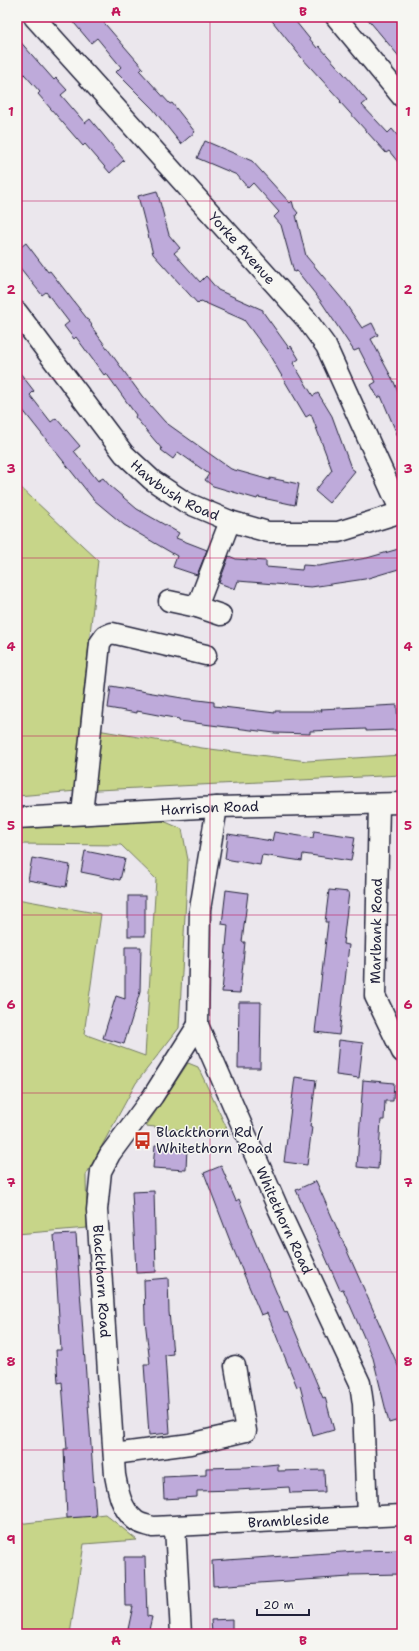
<svg xmlns="http://www.w3.org/2000/svg" width="419" height="1651" font-family="'Shantell Sans',sans-serif">
<rect width="100%" height="100%" fill="#ebe7ed"/>
<filter id="ink" filterUnits="userSpaceOnUse"><feTurbulence type="fractalNoise" baseFrequency=".025" numOctaves="2"/><feDisplacementMap in="SourceGraphic" scale="8" xChannelSelector="R" yChannelSelector="G"/><feConvolveMatrix kernelMatrix="1 2 1 2 8 2 1 2 1" color-interpolation-filters="sRGB"/></filter>
<g filter="url(#ink)">
<g fill="#c7d589" stroke="#747c62">
<polygon points="17,484 98,560 80,727 202,748 307,761 402,755 402,775 77,791 17,796"/>
<polygon points="161,820 182,829 188,860 179,1028 136,1083 86,1175 87,1228 17,1234 17,1097 22,1085 17,899 101,914 84,1034 145,1056 156,879 121,845 17,844 17,829"/>
<polygon points="188,1063 198,1067 230,1135 146,1126"/>
<polygon points="105,1514 137,1540 84,1544 70,1634 17,1634 17,1524"/>
</g>
<g fill="#beaada" stroke="#22223b">
<polygon points="69,17 99,17 143,68 140,71 170,104 172,103 195,132 181,144 153,109 116,72 121,67 97,38 91,43"/>
<polygon points="269,17 292,17 317,48 319,46 352,83 367,101 362,105 388,133 392,129 402,141 402,167 389,151 386,153 340,102 341,101 301,57"/>
<polygon points="366,17 394,17 402,26 402,60"/>
<polygon points="17,38 54,80 56,78 67,90 61,95 85,123 90,119 124,160 110,173 85,144 83,146 38,94 40,92 17,66"/>
<polygon points="205,141 252,161 290,203 292,201 294,208 298,213 296,215 306,256 343,300 362,328 372,323 378,335 371,339 394,382 402,402 402,446 381,396 378,398 371,385 376,382 359,349 354,351 320,300 297,271 294,272 281,225 274,217 279,212 253,183 248,188 237,175 197,158"/>
<polygon points="157,191 169,235 180,248 174,253 200,282 206,276 218,290 263,310 263,312 289,348 291,346 299,359 293,363 313,396 318,393 332,416 351,468 355,471 329,503 315,491 332,470 311,414 306,417 267,351 244,320 201,301 198,304 153,254 138,196"/>
<polygon points="26,243 48,272 50,271 92,325 91,326 142,396 165,422 231,469 270,480 270,478 299,484 295,505 258,497 257,499 213,486 205,480 209,474 178,452 173,459 161,450 162,449 135,417 136,415 106,373 104,375 76,337 74,339 64,326 69,322 46,292 42,295 17,264 17,250"/>
<polygon points="17,369 34,391 30,395 51,422 56,418 80,446 74,451 98,481 103,478 110,486 137,509 179,533 176,538 207,550 197,575 173,567 177,556 124,525 94,500 18,404 17,405"/>
<polygon points="402,548 402,568 365,579 311,587 238,581 235,589 219,583 229,556 236,559 266,561 266,567 302,570 303,565 318,566 367,558"/>
<polygon points="111,686 182,698 214,702 214,706 275,713 275,711 322,711 321,709 397,705 398,730 366,731 366,729 310,731 310,734 275,733 179,721 179,719 137,711 137,713 108,708"/>
<polygon points="314,831 355,837 351,861 303,854 302,861 262,855 260,865 225,859 228,834 272,841 274,832 313,838"/>
<polygon points="85,851 125,859 120,880 81,872"/>
<polygon points="32,858 70,865 66,887 28,880"/>
<polygon points="226,890 248,893 242,942 245,942 240,993 222,992 228,925 222,924"/>
<polygon points="329,890 349,892 343,944 349,945 339,1035 315,1032 328,922 325,922"/>
<rect x="128" y="896" width="17" height="40"/>
<polygon points="125,947 141,947 140,992 124,1044 103,1038 116,996 125,999"/>
<polygon points="239,1002 261,1002 260,1068 238,1068"/>
<polygon points="339,1040 363,1043 359,1078 336,1075"/>
<polygon points="295,1077 316,1080 310,1127 312,1127 307,1165 284,1162"/>
<polygon points="363,1080 394,1083 393,1101 385,1101 384,1120 381,1120 378,1169 357,1167"/>
<polygon points="155,1145 187,1147 186,1170 153,1168"/>
<polygon points="221,1166 236,1201 239,1199 252,1231 251,1232 285,1313 287,1312 323,1398 325,1397 334,1430 313,1436 300,1386 297,1387 267,1313 261,1315 232,1246 204,1173"/>
<polygon points="316,1181 399,1368 402,1379 402,1419 389,1423 373,1358 343,1289 340,1290 296,1190"/>
<polygon points="154,1191 156,1272 136,1273 132,1192"/>
<polygon points="76,1234 96,1516 67,1518 64,1449 67,1449 62,1382 58,1383 56,1350 61,1350 54,1235"/>
<polygon points="168,1278 169,1312 173,1354 165,1355 170,1433 149,1435 144,1364 150,1364 145,1320 144,1280"/>
<polygon points="278,1464 278,1471 324,1470 325,1492 290,1493 289,1487 237,1490 197,1491 197,1497 164,1499 163,1477 206,1475 206,1468 247,1467"/>
<polygon points="402,1550 402,1574 350,1575 350,1577 213,1586 212,1561 357,1551"/>
<polygon points="124,1557 145,1557 147,1616 152,1617 148,1634 127,1634 133,1606 125,1606"/>
<polygon points="232,1619 232,1634 212,1634 211,1620"/>
</g>
<g fill="none" stroke-linecap="round" stroke-linejoin="round">
<defs>
<g id="minor">
<path id="s1" d="M 34,17 L 307,320 L 326,346 L 401,512"/>
<polyline points="336,17 402,97"/>
<path id="s2" d="M 17,312 L 124,454 L 152,480 L 185,502 L 230,521 L 268,532 L 338,532 L 402,512"/>
<polyline points="169,601 197,607 221,615"/>
<polyline points="197,607 230,521"/>
<polyline points="379,804 375,996 402,1052"/>
<path id="s3" d="M 217,807 L 200,909 L 198,1025 L 278,1208 L 360,1383 L 363,1404 L 367,1517"/>
<polyline points="82,814 100,643 105,636 112,633 206,655"/>
<path id="s4" d="M 17,818 L 217,807 L 402,803"/>
<path id="s5" d="M 198,1025 L 153,1096 L 110,1154 L 101,1171 L 97,1210 L 115,1475 C 118,1491 121,1509 135,1520 C 139,1524 147,1525 153,1527 L 402,1515"/>
<polyline points="114,1454 190,1444 246,1431 235,1366"/>
<polyline points="175,1527 181,1634"/>
</g>
</defs>
<use href="#minor" stroke="#22223b" stroke-width="23"/>
<use href="#minor" stroke="#f6f6f2" stroke-width="20"/>
</g>
</g>
<path fill="none" stroke="#c2185b" stroke-width="1" stroke-opacity="0.55" d="M 210,17 L 210,1634M 17,201 L 402,201M 17,379 L 402,379M 17,558 L 402,558M 17,736 L 402,736M 17,915 L 402,915M 17,1093 L 402,1093M 17,1272 L 402,1272M 17,1450 L 402,1450"/>
<defs>
<symbol id="bus-bare" viewBox="-9 -9 18 18"><path d="M-5-6H5V4H4V6H2V4H-2V6H-4V4H-5ZM-3.5-4V0h7V-4ZM-3.5 1.2v1.5H-2V1.2ZM2 1.2v1.5H3.5V1.2Z" fill="#c8321e" stroke="#f6f6f2" stroke-width="2.5" paint-order="stroke"/></symbol>
</defs>
<g fill-rule="evenodd">
<use href="#bus-bare" x="130" y="1128" width="25" height="25"/>
</g>
<g text-anchor="middle" stroke-width="3" stroke-linejoin="round" paint-order="stroke">
<g font-size="14" fill="#22223b" stroke="#f6f6f2">
<text dy="5" stroke="none"><textPath href="#s1" startOffset="311">Yorke Avenue</textPath></text>
<text dy="5" stroke="none"><textPath href="#s2" startOffset="241">Hawbush Road</textPath></text>
<text dy="5" stroke="none"><textPath href="#s4" startOffset="193">Harrison Road</textPath></text>
<text transform="translate(376 931) rotate(-89)" y="5">Marlbank Road</text>
<text dy="5" stroke="none"><textPath href="#s3" startOffset="433">Whitethorn Road</textPath></text>
<text dy="5" stroke="none"><textPath href="#s5" startOffset="286">Blackthorn Road</textPath></text>
<text dy="5" stroke="none"><textPath href="#s5" startOffset="686">Brambleside</textPath></text>
</g>
<g font-size="14" fill="#22223b" stroke="#f6f6f2" text-anchor="start">
<text x="156" y="1137">Blackthorn Rd /<tspan x="156" dy="16">Whitethorn Road</tspan></text>
</g>
</g>
<rect width="419" height="1651" fill="none" stroke="#f6f6f2" stroke-width="44"/>
<path d="M257 1609v6h52v-6" fill="none" stroke="#22223b" stroke-width="2"/>
<text x="263" y="1609" font-size="12" fill="#22223b" stroke="#f6f6f2" stroke-width="3" paint-order="stroke">20 m</text>
<rect x="22" y="22" width="375" height="1607" fill="none" stroke="#c2185b" stroke-width="1.5"/>
<g font-size="13" text-anchor="middle" font-weight="bold" fill="#c2185b">
<text x="116" y="16">A</text>
<text x="303" y="16">B</text>
<text x="11" y="116">1</text>
<text x="408" y="116">1</text>
<text x="11" y="294">2</text>
<text x="408" y="294">2</text>
<text x="11" y="473">3</text>
<text x="408" y="473">3</text>
<text x="11" y="651">4</text>
<text x="408" y="651">4</text>
<text x="11" y="830">5</text>
<text x="408" y="830">5</text>
<text x="11" y="1009">6</text>
<text x="408" y="1009">6</text>
<text x="11" y="1187">7</text>
<text x="408" y="1187">7</text>
<text x="11" y="1366">8</text>
<text x="408" y="1366">8</text>
<text x="11" y="1544">9</text>
<text x="408" y="1544">9</text>
<text x="116" y="1645">A</text>
<text x="303" y="1645">B</text>
</g>
</svg>
